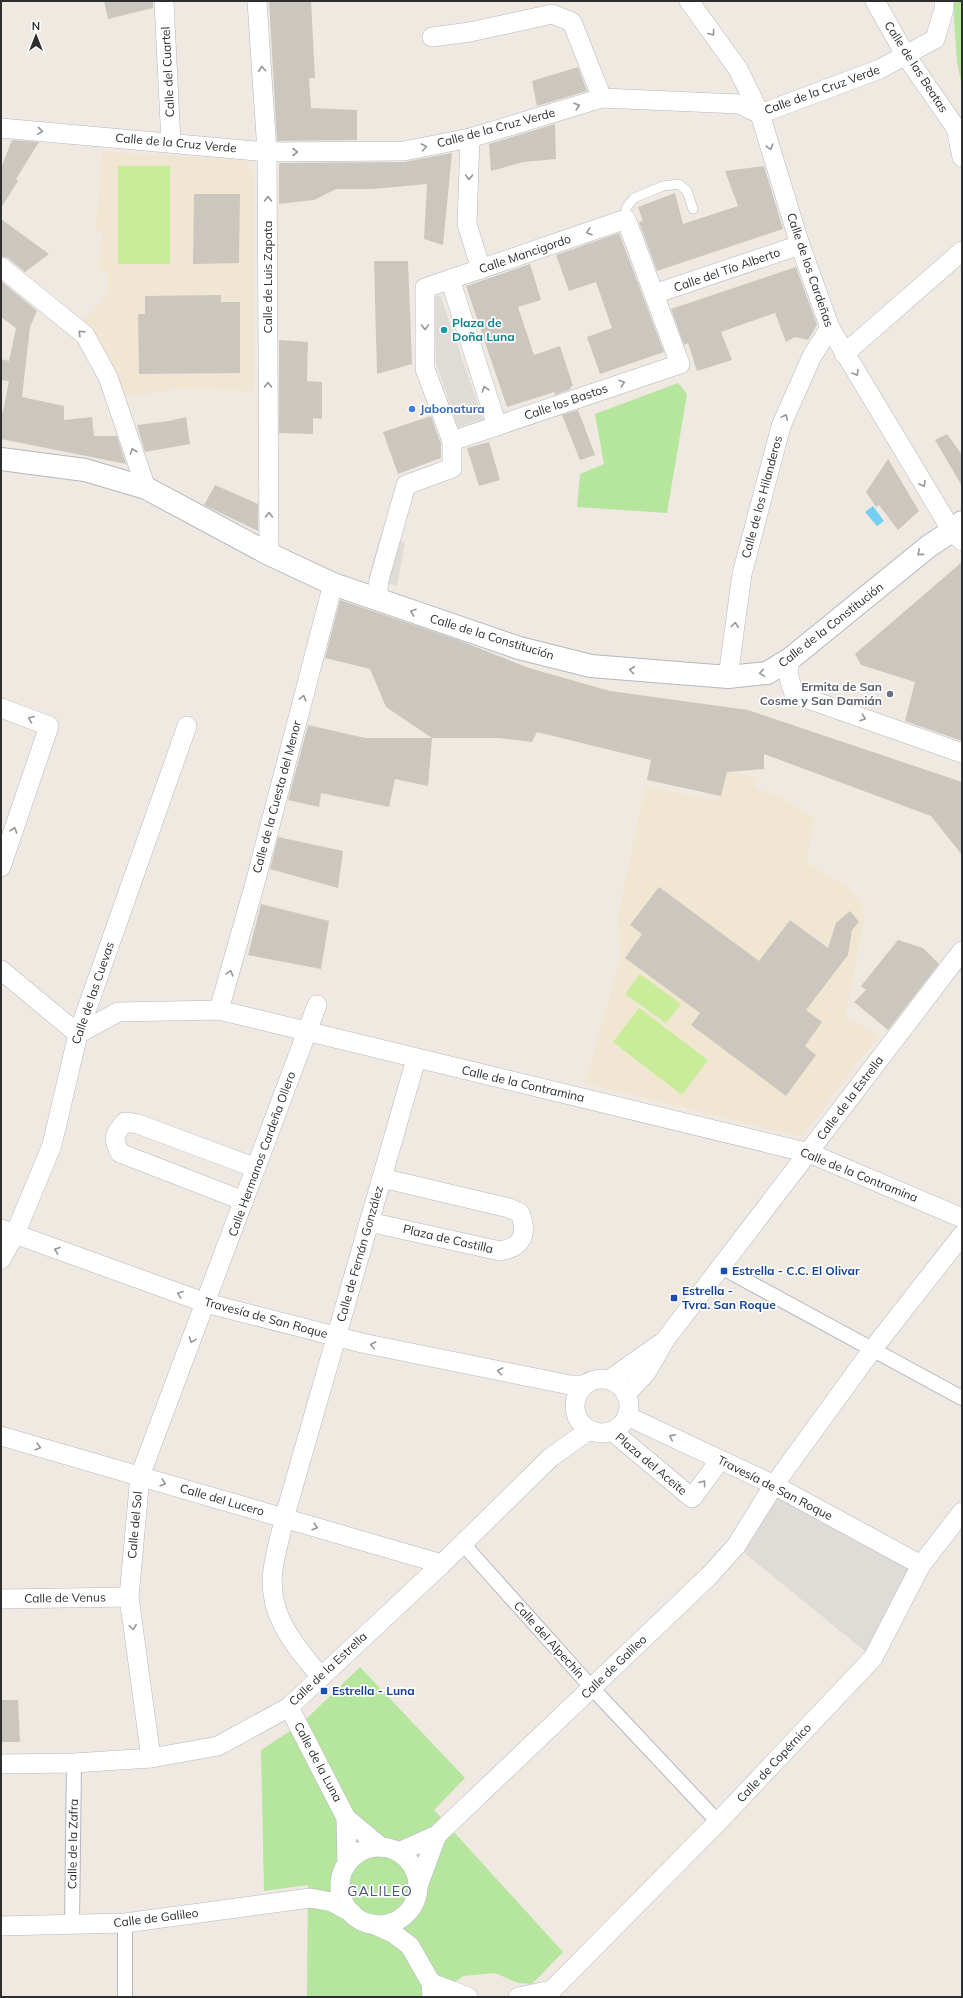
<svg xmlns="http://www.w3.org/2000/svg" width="963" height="1998" font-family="Mulish,sans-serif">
<rect width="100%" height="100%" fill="#efe9e1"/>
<g fill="#f0e6d1">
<polygon points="102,152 245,160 254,173 254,391 183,388 124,397 81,324 107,296 108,273 98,269 103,232 96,231"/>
<polygon points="729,769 756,778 755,787 785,800 815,818 806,862 854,892 865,913 845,1020 850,1020 879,1034 802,1137 585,1083 621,958 618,918 645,786 717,801"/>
</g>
<g fill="#b6e59e">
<polygon points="953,1 962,1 962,86 957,62"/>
<polygon points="678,383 687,394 667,513 577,507 580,474 604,464 595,414"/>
<polygon points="360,1667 465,1778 434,1810 563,1952 532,1984 518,1983 495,1973 463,1976 437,1997 307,1997 308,1885 264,1891 261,1750 301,1724"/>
</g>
<g fill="#c9ec9a">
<rect x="118" y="166" width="52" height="98"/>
<polygon points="640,974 681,1004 666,1023 625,994"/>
<polygon points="639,1008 708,1060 682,1095 613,1042"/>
</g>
<g fill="#dfdcd8">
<polygon points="440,295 483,419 458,427 436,363 434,297"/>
<polygon points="379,540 405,542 397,586 369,577"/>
<polygon points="774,1485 921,1565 873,1658 736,1546"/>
</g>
<polygon fill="#75cff0" points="873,506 884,521 877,526 865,512"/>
<g fill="#cbc7bf">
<polygon points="104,1 153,1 153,8 108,19"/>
<polygon points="269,1 311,1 315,78 309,78 311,108 357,110 357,140 277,141"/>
<polygon points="578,67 587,91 537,106 532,81"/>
<polygon points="555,124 556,159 524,162 491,171 489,144"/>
<polygon points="12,140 39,142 16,179 18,181 1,208 1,168"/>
<polygon points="452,153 443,245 424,239 427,184 373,189 336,189 314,200 279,204 279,163 404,162"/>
<polygon points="764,166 783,229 657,271 639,222 643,221 638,207 675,193 683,224 738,206 725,171"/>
<polygon points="194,194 240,194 239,263 193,264"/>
<polygon points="1,219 49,254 25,272 8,258 1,256"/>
<polygon points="619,233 664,352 600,374 587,337 612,328 596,282 569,291 556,255"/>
<polygon points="374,261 408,261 412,364 377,374"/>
<polygon points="530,264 541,300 518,307 534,355 560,346 573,386 570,387 571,389 555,395 554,392 507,407 466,286"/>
<polygon points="796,267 817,325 808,340 795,337 786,342 775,313 721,332 732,360 697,371 688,343 684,345 671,309"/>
<polygon points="1,281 37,311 30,327 22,397 64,406 64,420 92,417 94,436 117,436 126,464 1,439 1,412 3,412 9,381 1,380 1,359 9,361 16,328 1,317"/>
<polygon points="221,295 221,302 240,302 240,373 139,374 138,314 145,314 145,296"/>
<polygon points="279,340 308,342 307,381 322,382 322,419 313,418 313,434 279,433"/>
<polygon points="578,410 595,455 580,460 562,415"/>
<polygon points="431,416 441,444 441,458 398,474 383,432"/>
<polygon points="186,417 190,444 145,452 137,425 169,421"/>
<polygon points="947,434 962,455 962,486 935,440"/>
<polygon points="489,442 500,480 479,486 467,448"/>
<polygon points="888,459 919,511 898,530 879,505 876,507 866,492"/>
<polygon points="215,485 258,504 258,531 204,505"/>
<polygon points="962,562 962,741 905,721 915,682 861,665 855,654"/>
<polygon points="340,600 458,640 529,668 610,691 748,710 962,782 962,855 931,816 764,754 764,769 727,772 721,796 647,780 651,760 537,732 532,742 499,738 432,738 386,707 370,669 325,658"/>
<polygon points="308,725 365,738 432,738 428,786 395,779 389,807 321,793 319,807 288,800"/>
<polygon points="278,837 343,851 338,888 270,869"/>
<polygon points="659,887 759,961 790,920 828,948 836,923 850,911 859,922 852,930 848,955 806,1010 822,1022 805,1046 816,1055 786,1096 691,1025 700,1013 625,958 642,934 630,925"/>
<polygon points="261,904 329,921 321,969 248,955"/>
<polygon points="898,940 923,948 939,964 888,1030 854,1002 866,990 861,986"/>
<polygon points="1,1700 18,1700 20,1742 1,1742"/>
</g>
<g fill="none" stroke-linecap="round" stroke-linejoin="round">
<defs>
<polyline id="service" points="626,219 626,208 634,198 663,186 679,184 687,191 693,209"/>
<g id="pedestrian">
<polyline points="721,1267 962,1398"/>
<polyline points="463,1544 592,1688 718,1822"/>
<polyline points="125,1923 125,1997"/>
<polyline points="72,1925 74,1763"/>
</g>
<g id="minor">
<polyline points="164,1 171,143"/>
<polyline points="257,1 267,152 269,554"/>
<polyline points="689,1 738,69 760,114 800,245 830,328 952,531 962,541"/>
<polyline points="875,1 906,56 956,128 962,157"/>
<polyline points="432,37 470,32 552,14 572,22 602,98"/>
<polyline points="1,128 267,152 404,151 470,138 602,98 739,104 760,114 880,69 935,39 944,9 944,1"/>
<polyline points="470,138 467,224 481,269"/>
<polyline points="1,267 85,335 108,377 146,488"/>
<polyline points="450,279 497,426"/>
<polyline points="654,294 800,245"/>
<polyline points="844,354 962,251"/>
<polyline points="377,600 379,580 406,485 452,468 452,441 425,369 425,288 626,219 680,364 452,441"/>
<polyline points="790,659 788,674 794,694 962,753"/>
<polyline points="728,677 742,574 781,426 812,356 830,328"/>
<polyline points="1,708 49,726 1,867"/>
<polyline points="1,970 78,1034"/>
<polyline points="219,1010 255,883 333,584"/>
<polyline points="78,1034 118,1012 219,1010 809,1153 962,1218"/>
<path d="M 244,1201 L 120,1153 C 112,1138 114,1134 125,1122 L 138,1124 L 256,1168"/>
<path d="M 369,1222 L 500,1251 C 523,1247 528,1234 520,1213 L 509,1208 L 382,1178"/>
<polyline points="1,1229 206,1303 362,1343 570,1385 584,1385"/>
<polyline points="1,1259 15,1234 52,1145 78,1034 187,726"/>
<circle cx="602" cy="1406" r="27"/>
<polyline points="609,1380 660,1344"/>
<polyline points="626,1394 646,1373 665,1340 962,951"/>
<polyline points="627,1416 774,1485 921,1565"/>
<polyline points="612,1431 692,1498 720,1460"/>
<polyline points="1,1436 442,1564"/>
<polyline points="1,1599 129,1597"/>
<path d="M 320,1676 C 294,1644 267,1615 273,1570 C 275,1553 281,1535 284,1519 L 416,1059"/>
<polyline points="289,1707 346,1818 381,1847"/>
<polyline points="151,1758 129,1597 140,1476 317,1005"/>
<polyline points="1,1764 74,1763 151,1758 218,1746 289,1707 442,1564 550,1458 589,1430"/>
<polyline points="346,1818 347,1863"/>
<circle cx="379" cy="1886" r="39"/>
<polyline points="399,1852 437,1835 708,1577 736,1546 774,1485 872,1350 962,1235"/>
<polyline points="418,1886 437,1835"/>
<polyline points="373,1924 393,1933 410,1946 431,1983 432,1997"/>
<polyline points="1,1926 125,1923 310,1898 332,1902 352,1913"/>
<polyline points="431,1983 468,1997"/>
<polyline points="518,1997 552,1990"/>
<polyline points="548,1997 552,1990 718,1822 873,1658 921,1565 962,1512"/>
</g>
<polyline id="tertiary" points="1,459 85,470 146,488 269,554 333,584 519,648 591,666 728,677 767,673 790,659 929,546 952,531 962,522"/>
</defs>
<use href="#service" stroke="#b4b7c1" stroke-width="10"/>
<use href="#pedestrian" stroke="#b4b7c1" stroke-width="16"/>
<use href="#minor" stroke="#b4b7c1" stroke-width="20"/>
<use href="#tertiary" stroke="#b4b7c1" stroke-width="24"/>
<use href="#service" stroke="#fff" stroke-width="9"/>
<use href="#pedestrian" stroke="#fff" stroke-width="14"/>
<use href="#minor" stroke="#fff" stroke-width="19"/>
<use href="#tertiary" stroke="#fff" stroke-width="22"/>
</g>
<defs><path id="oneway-chevron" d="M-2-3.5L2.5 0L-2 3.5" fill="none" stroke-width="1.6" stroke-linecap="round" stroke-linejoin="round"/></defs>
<g stroke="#969696">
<use href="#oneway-chevron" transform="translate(712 33) rotate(54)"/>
<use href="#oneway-chevron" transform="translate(262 69) rotate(-94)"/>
<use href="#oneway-chevron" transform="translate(577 106) rotate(-17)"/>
<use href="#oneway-chevron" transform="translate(40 131) rotate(5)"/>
<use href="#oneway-chevron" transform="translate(424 147) rotate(-11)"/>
<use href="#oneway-chevron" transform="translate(770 147) rotate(73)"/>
<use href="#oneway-chevron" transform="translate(295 152)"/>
<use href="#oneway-chevron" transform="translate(469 177) rotate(92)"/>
<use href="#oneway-chevron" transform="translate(268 199) rotate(-90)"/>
<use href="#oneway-chevron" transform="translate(589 232) rotate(161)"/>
<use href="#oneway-chevron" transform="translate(425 327) rotate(90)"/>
<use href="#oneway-chevron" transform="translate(81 333) rotate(-136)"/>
<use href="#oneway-chevron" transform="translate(856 373) rotate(59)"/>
<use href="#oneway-chevron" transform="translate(622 383) rotate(-19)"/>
<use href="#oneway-chevron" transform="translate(268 385) rotate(-90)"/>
<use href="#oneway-chevron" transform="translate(485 389) rotate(-108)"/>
<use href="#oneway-chevron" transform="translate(785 417) rotate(-66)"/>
<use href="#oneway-chevron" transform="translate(133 451) rotate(-109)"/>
<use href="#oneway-chevron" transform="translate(923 484) rotate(59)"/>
<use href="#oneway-chevron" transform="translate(269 515) rotate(-90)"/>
<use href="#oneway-chevron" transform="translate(920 553) rotate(140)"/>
<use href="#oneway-chevron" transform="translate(413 612) rotate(-161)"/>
<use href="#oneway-chevron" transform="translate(735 625) rotate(-82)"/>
<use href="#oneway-chevron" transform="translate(632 670) rotate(-174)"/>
<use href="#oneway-chevron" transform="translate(762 673) rotate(171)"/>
<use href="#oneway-chevron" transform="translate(303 698) rotate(-75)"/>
<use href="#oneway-chevron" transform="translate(863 718) rotate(19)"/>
<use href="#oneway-chevron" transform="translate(31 719) rotate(-159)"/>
<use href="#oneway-chevron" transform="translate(14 830) rotate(-71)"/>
<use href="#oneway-chevron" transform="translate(230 973) rotate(-74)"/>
<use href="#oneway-chevron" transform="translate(57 1250) rotate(-160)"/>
<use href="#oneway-chevron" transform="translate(180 1294) rotate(-160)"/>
<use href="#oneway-chevron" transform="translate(192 1340) rotate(111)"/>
<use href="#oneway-chevron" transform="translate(373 1345) rotate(-169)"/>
<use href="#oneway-chevron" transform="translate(500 1371) rotate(-169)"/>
<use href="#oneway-chevron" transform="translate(672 1437) rotate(-154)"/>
<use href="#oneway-chevron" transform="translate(38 1447) rotate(16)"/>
<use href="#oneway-chevron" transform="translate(163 1483) rotate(16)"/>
<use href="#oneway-chevron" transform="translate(703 1483) rotate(-54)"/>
<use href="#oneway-chevron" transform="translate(315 1527) rotate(16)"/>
<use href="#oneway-chevron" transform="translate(133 1627) rotate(82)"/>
</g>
<circle fill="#0f9aa8" stroke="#fff" stroke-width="1.5" cx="444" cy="330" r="4"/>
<circle fill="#3f7fe0" stroke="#fff" stroke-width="1.5" cx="412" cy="409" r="4"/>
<circle fill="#6b7280" stroke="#fff" stroke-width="1.5" cx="890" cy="694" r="4"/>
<g fill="#1a4fb4" stroke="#fff" stroke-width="1.5">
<rect x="720" y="1267" width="8" height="8" rx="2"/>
<rect x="670" y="1294" width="8" height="8" rx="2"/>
<rect x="320" y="1687" width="8" height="8" rx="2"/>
</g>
<g text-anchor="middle" stroke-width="3.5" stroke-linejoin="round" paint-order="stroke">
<g font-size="12" fill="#2e2e2e" stroke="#fff">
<text transform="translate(916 67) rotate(57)" y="4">Calle de las Beatas</text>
<text transform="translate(168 72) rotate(-93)" y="4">Calle del Cuartel</text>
<text transform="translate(822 90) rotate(-20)" y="4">Calle de la Cruz Verde</text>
<text transform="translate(496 128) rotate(-15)" y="4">Calle de la Cruz Verde</text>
<text transform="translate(176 143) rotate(5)" y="4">Calle de la Cruz Verde</text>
<text transform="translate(525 254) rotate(-19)" y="4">Calle Mancigordo</text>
<text transform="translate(727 270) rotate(-19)" y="4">Calle del Tío Alberto</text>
<text transform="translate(810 270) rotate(71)" y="4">Calle de los Cardeñas</text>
<text transform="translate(268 277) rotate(-90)" y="4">Calle de Luis Zapata</text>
<text transform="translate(566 402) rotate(-19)" y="4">Calle los Bastos</text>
<text transform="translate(762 497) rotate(-75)" y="4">Calle de los Hilanderos</text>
<text transform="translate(831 625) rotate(-38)" y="4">Calle de la Constitución</text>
<text transform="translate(492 637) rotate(17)" y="4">Calle de la Constitución</text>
<text transform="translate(277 797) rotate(-75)" y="4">Calle de la Cuesta del Menor</text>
<text transform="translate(93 993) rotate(-71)" y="4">Calle de las Cuevas</text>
<text transform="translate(523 1084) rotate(13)" y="4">Calle de la Contramina</text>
<text transform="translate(850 1098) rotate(-53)" y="4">Calle de la Estrella</text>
<text transform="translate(262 1154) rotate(-70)" y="4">Calle Hermanos Cardeña Ollero</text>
<text transform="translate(859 1175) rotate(22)" y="4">Calle de la Contramina</text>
<text transform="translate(448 1239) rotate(13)" y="4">Plaza de Castilla</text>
<text transform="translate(360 1254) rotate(-74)" y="4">Calle de Fernán González</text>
<text transform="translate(266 1318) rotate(15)" y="4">Travesía de San Roque</text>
<text transform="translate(651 1464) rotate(40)" y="4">Plaza del Aceite</text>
<text transform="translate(775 1488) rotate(27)" y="4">Travesía de San Roque</text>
<text transform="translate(222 1500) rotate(16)" y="4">Calle del Lucero</text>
<text transform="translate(135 1525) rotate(-85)" y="4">Calle del Sol</text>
<text transform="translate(65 1598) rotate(-1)" y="4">Calle de Venus</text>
<text transform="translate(549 1640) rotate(48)" y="4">Calle del Alpechín</text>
<text transform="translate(614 1667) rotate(-44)" y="4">Calle de Galileo</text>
<text transform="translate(328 1669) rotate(-43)" y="4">Calle de la Estrella</text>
<text transform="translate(318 1762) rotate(62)" y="4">Calle de la Luna</text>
<text transform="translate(774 1763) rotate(-47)" y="4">Calle de Copérnico</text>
<text transform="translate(73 1844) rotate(-89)" y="4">Calle de la Zafra</text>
<text transform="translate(156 1918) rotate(-7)" y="4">Calle de Galileo</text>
</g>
<g font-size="12" font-weight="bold" fill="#0d838f" stroke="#fff" text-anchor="start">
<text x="452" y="327">Plaza de<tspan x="452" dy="14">Doña Luna</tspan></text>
</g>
<g font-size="12" font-weight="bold" fill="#366cbe" stroke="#fff" text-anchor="start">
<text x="420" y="413">Jabonatura</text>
</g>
<g font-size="12" font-weight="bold" fill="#5b616d" stroke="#fff" text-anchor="end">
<text x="882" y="691">Ermita de San<tspan x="882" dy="14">Cosme y San Damián</tspan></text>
</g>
<g font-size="12" font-weight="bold" fill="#164399" stroke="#fff" text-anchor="start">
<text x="732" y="1275">Estrella - C.C. El Olivar</text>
<text x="682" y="1295">Estrella -<tspan x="682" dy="14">Tvra. San Roque</tspan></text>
<text x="332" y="1695">Estrella - Luna</text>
</g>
<g font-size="14" letter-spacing="1" fill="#4d5680" stroke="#fff">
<text x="380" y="1896">GALILEO</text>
</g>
</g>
<rect width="963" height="1998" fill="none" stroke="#2e2e2e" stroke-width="4"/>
<g transform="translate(36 36)" stroke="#ffffff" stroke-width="3" paint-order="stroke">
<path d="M0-3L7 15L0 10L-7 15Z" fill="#2e2e2e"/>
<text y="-6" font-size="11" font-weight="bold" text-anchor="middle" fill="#2e2e2e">N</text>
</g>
</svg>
